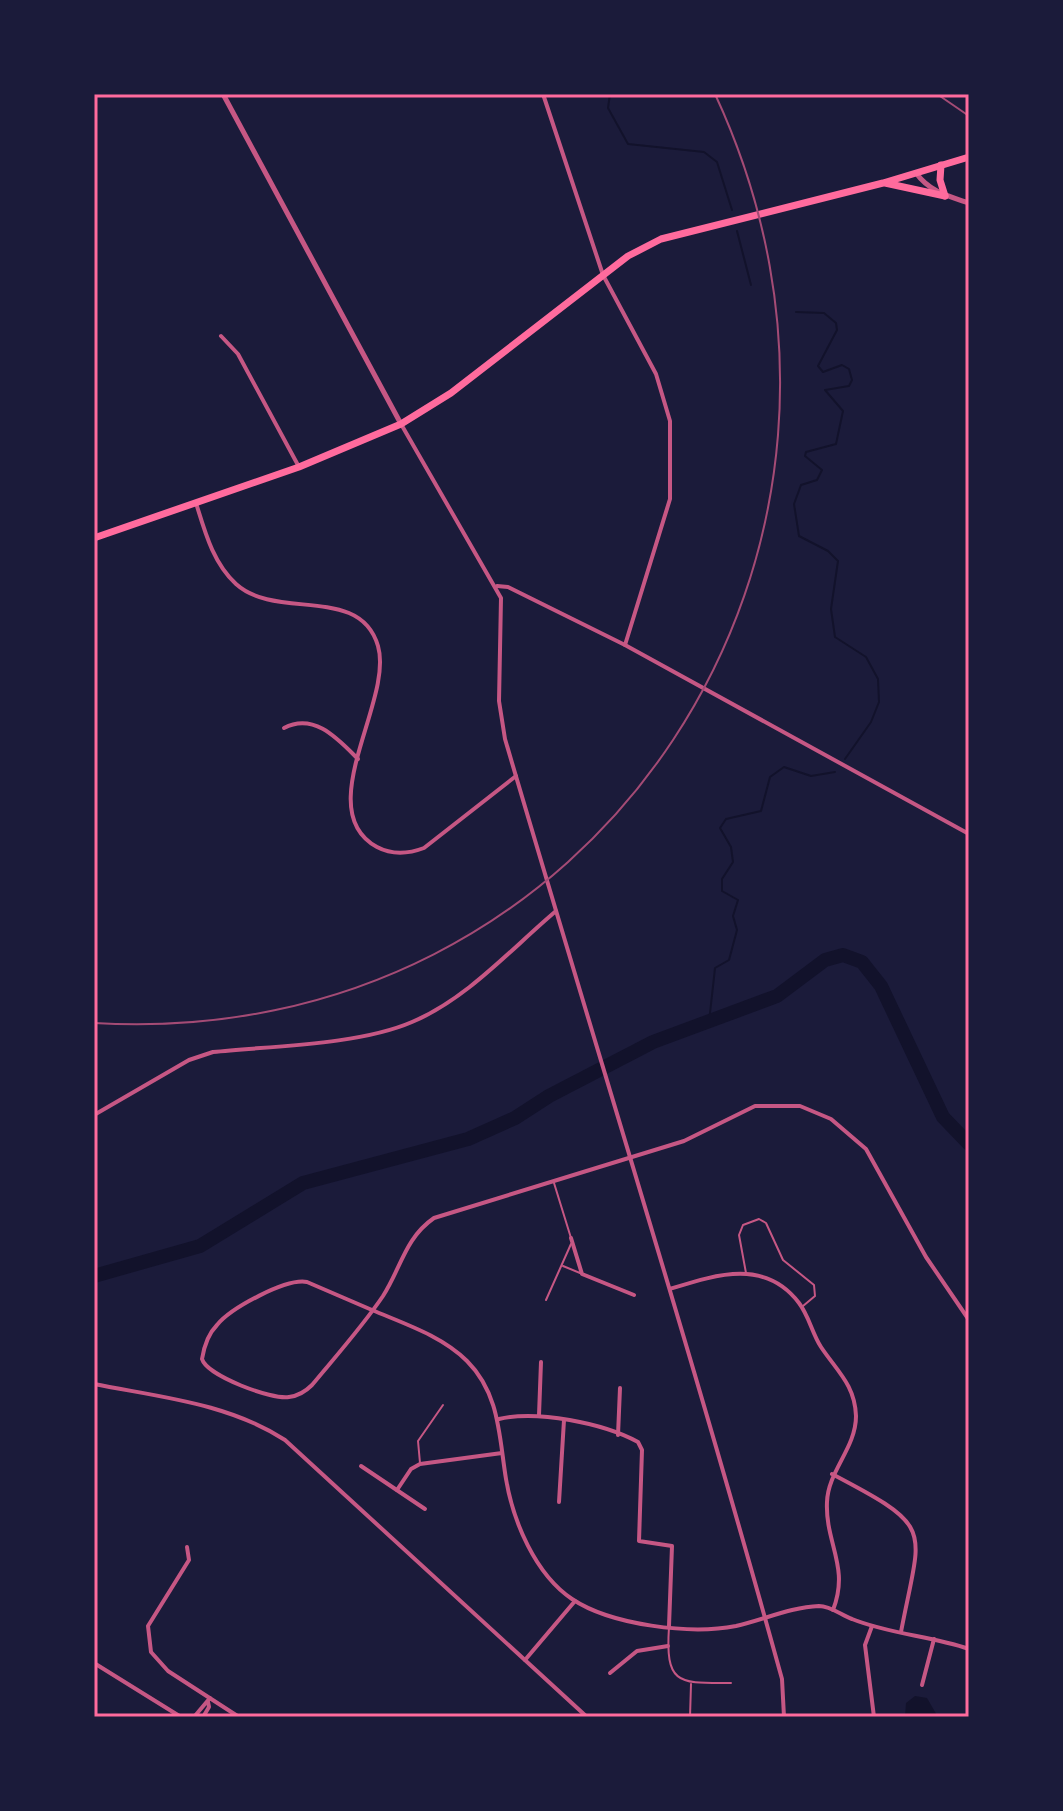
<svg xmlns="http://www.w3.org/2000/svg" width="1063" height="1811" font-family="Literata,serif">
<rect width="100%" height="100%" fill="#1b1b3a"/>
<polygon fill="#12122b" points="915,1696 927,1698 938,1717 905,1717 906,1703"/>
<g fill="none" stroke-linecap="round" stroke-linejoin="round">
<g stroke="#12122b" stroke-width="2">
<polyline points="610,94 608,108 628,144 704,152 717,162 732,210"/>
<polyline points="737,231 751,285"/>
<polyline points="796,312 824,313 836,323 837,330 818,366 823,372 842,365 849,369 852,380 849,386 825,390 843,411 836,444 806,452 805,456 822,470 817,480 801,485 794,504 799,536 828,551 838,561 831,609 835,637 866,657 878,679 879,702 871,722 845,759"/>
<polyline points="709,1022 715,968 729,960 737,930 733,916 738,900 722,891 722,879 733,862 731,847 720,828 726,819 761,811 770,777 784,767 811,776 835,772"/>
</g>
<polyline stroke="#12122b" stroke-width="14" points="94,1276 200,1246 303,1183 468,1139 515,1118 549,1096 653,1042 777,996 825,960 843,955 862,962 881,986 943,1117 969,1144"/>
<g stroke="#c65784" stroke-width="2">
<polyline points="554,1183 571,1238"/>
<polyline points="563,1266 580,1273"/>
<polyline points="746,1273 739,1235 743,1225 759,1219 766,1223 783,1260 814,1285 815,1296 803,1306"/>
<polyline points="546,1300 571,1244"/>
<polyline points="420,1463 418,1441 443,1405"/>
<path d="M 669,1627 C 665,1686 679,1683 731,1683"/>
<polyline points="690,1717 691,1684"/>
</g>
<g stroke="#c65784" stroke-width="4">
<polyline points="543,94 603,275 656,374 670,421 670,499 625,645"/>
<polyline points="221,336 238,354 299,467"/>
<path d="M 401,424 L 501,598 L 499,701 L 505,739 C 597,1052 695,1364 782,1679 L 784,1717"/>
<path d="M 196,503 C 205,532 213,563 236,584 C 277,621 360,584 378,646 C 394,701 310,810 377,847 C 392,855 408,854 424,848 L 516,776"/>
<polyline points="497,586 508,587 625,645 969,834"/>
<path d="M 284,728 C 314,712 338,739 358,759"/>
<path d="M 94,1115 L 189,1060 L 213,1052 C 271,1046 359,1045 412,1022 C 467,999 511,949 556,911"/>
<polyline points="571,1238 582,1274 634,1295"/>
<path d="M 670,1289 C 715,1275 765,1258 799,1303 C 809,1316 812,1333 821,1347 C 837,1371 855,1385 856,1416 C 856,1448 828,1471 827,1502 C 825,1543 850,1567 833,1610"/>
<path d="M 969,1320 L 926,1257 L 866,1149 L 831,1119 L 800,1106 L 755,1106 L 684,1141 L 434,1218 C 405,1238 401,1268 383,1296 C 362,1327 336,1356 312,1385 C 306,1391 298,1396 289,1397 C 272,1400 207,1376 202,1359 C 204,1347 208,1334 217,1325 C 231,1308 286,1278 307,1282 L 372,1310 C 405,1324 442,1336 467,1361 C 500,1394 499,1437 506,1479 C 513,1521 535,1574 572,1599 C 611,1625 690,1635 736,1626 C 763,1620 791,1607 819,1606 C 831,1606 841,1615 852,1619 C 889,1634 931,1636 969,1649"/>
<path d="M 94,1384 C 159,1397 228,1403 285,1440 L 587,1717"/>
<polyline points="539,1415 541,1362"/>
<path d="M 499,1419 C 537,1410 603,1423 638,1442 L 642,1450 L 639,1541 L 672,1546 L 669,1626"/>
<polyline points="618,1435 620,1388"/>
<polyline points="361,1466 425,1509"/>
<path d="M 832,1474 C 937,1529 921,1526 901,1632"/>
<polyline points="397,1490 411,1469 420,1464 502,1453"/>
<polyline points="559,1502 564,1420"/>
<polyline points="187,1547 189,1560 148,1626 151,1652 168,1671 239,1717"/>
<polyline points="872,1626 865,1645 874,1717"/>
<polyline points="525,1660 575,1601"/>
<polyline points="94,1663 181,1717"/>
<polyline points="610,1673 637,1651 668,1646"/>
<polyline points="922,1685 934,1639"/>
<polyline points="194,1717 210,1698"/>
<polyline points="203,1717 209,1707 208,1702"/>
<polyline points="396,1717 407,1717"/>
</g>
<g stroke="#c65784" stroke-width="5">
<polyline points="223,94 401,424"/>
<path d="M 916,173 C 930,192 948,196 969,203"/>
</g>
<g stroke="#ff6b9d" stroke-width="7">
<polyline points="941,165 940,180 945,196"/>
<polyline points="885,183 945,196"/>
<polyline points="94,538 299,467 401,424 451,393 628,256 661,239 883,183 969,157"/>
</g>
<g stroke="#a44b75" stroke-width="2">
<polyline points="937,94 969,116"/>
<path d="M 94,1023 C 599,1053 926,548 715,94"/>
</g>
</g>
<rect width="1063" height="1811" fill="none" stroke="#1b1b3a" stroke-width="192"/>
<rect x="96" y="96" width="871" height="1619" fill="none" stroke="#ff6b9d" stroke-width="3"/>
</svg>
